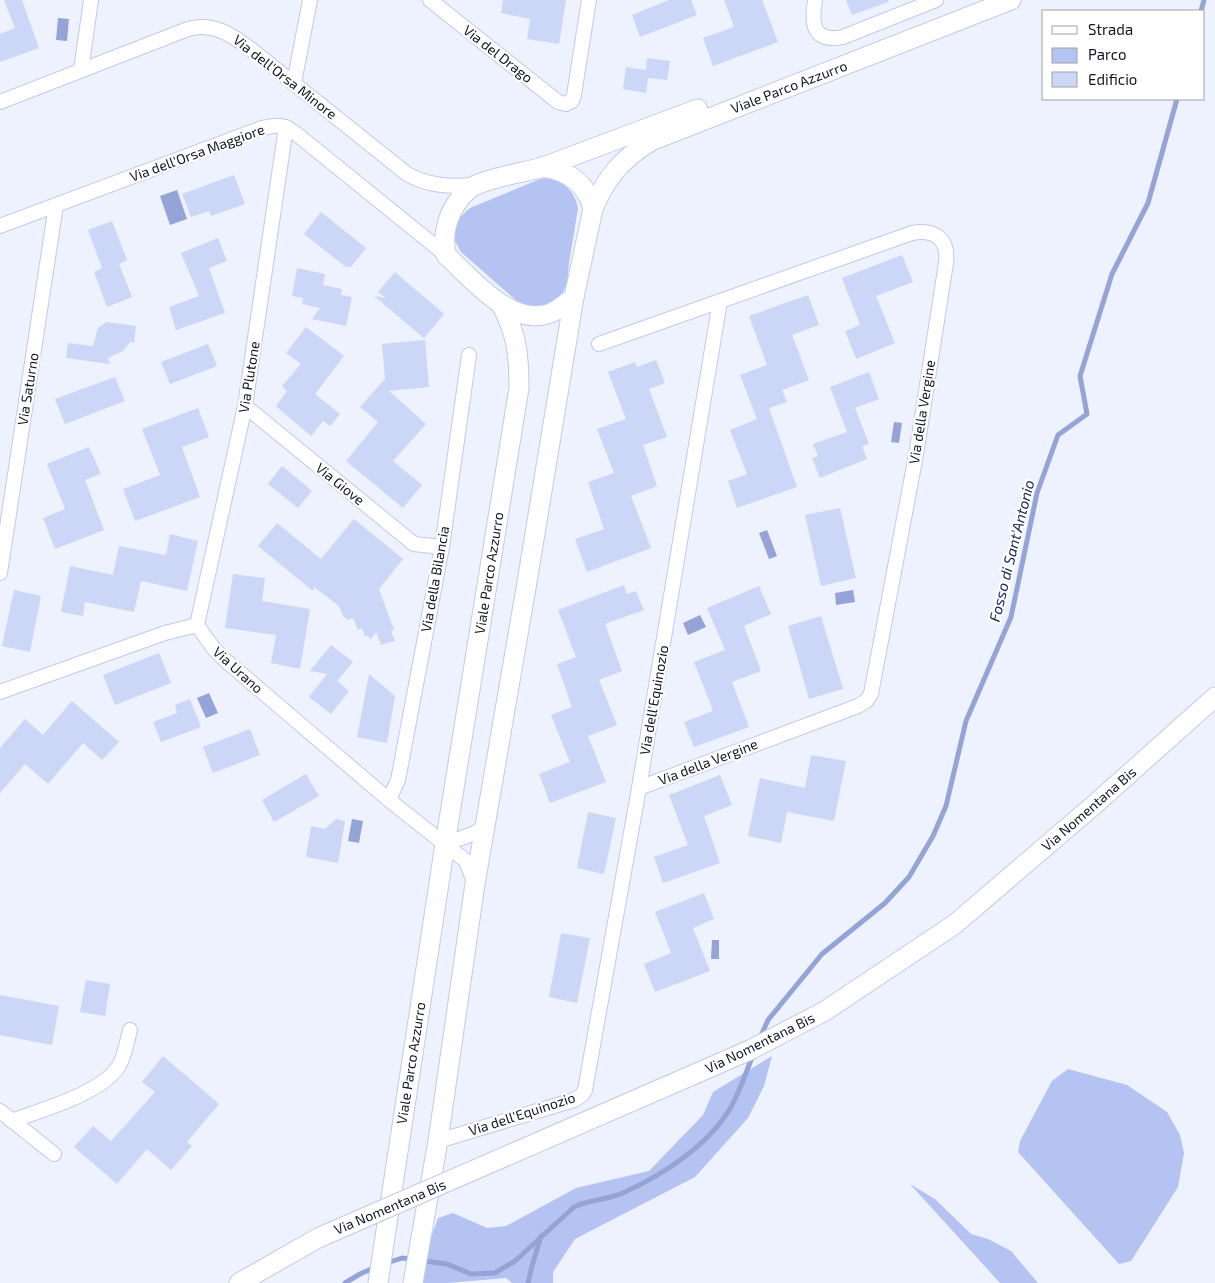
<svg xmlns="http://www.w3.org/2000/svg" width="1215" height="1283" font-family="'Exo 2',sans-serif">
<rect width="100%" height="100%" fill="#eef2ff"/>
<g fill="#b4c3f1">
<path d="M 540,179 C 559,176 575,190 578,208 C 575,227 572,245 569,263 C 568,272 568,282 564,290 C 555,309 533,310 517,301 L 461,252 L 453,237 L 458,219 L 470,208 Z"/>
<polygon points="772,1056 764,1086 748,1118 695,1177 575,1239 553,1272 553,1283 512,1283 506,1278 448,1283 415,1283 438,1218 453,1213 487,1228 506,1226 576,1188 649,1171 703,1115 713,1092"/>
<polygon points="1068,1069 1127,1085 1167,1112 1180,1135 1184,1153 1178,1187 1131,1261 1119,1264 1018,1152 1020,1141 1052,1081"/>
<polygon points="910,1184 935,1199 971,1234 988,1239 1011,1251 1038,1283 1000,1283"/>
</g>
<g fill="#94a4d6">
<polygon points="58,18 69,19 67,41 56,40"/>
<polygon points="177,190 187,219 170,225 160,196"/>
<polygon points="894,422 902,423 899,443 891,442"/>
<polygon points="767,530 777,556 769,559 759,533"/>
<polygon points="853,590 855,602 836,605 835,593"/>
<polygon points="700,615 706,627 688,635 683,623"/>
<polygon points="209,693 218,713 206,718 197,698"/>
<polygon points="352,819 363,821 359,843 348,841"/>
<polygon points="712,940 719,940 719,959 711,959"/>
</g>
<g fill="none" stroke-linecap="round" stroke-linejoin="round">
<g stroke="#94a4d6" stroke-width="5">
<polyline points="1201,11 1204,0"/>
<polyline points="760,1038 768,1020 822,954 885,903 909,877 933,836 946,806 966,721 1011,617 1037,493 1058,435 1087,414 1080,376 1112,274 1148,203 1177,99"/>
<path d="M 384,1264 L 402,1258 L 447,1264 L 471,1274 L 495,1273 L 515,1261 L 574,1207 C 591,1199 609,1200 625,1192 C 664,1174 709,1145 731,1107 C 740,1091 746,1072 753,1055"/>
<polyline points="345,1283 360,1274 376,1267"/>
<polyline points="528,1283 532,1266 541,1236"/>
</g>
</g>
<g fill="#ccd6f6">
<polygon points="4,0 22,0 39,48 0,62 0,34 15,28"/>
<polygon points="503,0 566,0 559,44 527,39 530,19 501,13"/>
<polygon points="669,0 691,0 697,15 640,37 632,15"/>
<polygon points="724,0 762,0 778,42 713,66 703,38 734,27"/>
<polygon points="846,0 888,0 888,2 852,15"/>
<polygon points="647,58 670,61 667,80 648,78 646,93 623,89 626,67 646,70"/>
<polygon points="234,175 245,204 211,216 209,211 191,217 182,194"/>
<polygon points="321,212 366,248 351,267 346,267 304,234"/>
<polygon points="112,221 127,260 119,264 132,297 107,307 94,272 102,268 88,230"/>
<polygon points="218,238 227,261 209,268 225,313 176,330 169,307 199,296 181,253"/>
<polygon points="902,255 913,282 876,296 895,343 856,359 845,331 860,325 842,278"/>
<polygon points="297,268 325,274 323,285 342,289 341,295 352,297 346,326 312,319 320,308 302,304 303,298 292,296"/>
<polygon points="395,272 444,314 424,338 374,296 386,298 378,292"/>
<polygon points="808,295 819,325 792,335 809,380 782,390 787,402 769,408 797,487 737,508 728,481 747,474 730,430 757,419 740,375 767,365 749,316"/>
<polygon points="106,322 136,326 134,343 130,342 123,351 108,358 110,364 66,358 68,343 93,346 98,328"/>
<polygon points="306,327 344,356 315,394 340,414 330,426 323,421 311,436 276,406 287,391 282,386 301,364 286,353"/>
<polygon points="425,340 429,387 389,391 426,424 393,461 422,485 403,508 346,461 378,422 360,407 385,379 382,344"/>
<polygon points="208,344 217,366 170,384 161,362"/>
<polygon points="656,360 665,383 649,389 667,437 643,445 657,486 631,496 651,548 587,572 575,539 604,529 588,482 614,473 597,429 626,419 608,372 635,362 637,367"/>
<polygon points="869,372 879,399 855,408 869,444 862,446 867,459 820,478 812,458 818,456 813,444 847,432 830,387"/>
<polygon points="115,377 125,401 65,424 55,399"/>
<polygon points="198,408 209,437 182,447 200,497 135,521 123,489 160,475 142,429"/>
<polygon points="89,447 101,474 85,480 104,530 55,549 43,518 65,509 47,464"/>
<polygon points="282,466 312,491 298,508 268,484"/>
<polygon points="840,508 856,578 821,586 805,515"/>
<polygon points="354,519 403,559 379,589 394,630 391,631 395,641 381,645 376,632 370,640 368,635 365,637 362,628 358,630 353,618 348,620 343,616 339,606 314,587 313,591 258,546 277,523 321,559"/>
<polygon points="170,534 198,541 187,591 141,581 134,612 85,602 83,616 61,612 70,566 113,575 119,546 166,555"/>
<polygon points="233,574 265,578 262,601 310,609 300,669 271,663 276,635 225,628"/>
<polygon points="624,585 627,594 636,591 644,610 605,624 622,671 599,680 617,725 588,736 606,782 550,803 539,774 570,762 551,715 572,707 557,664 576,657 558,610"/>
<polygon points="759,586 771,614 744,626 761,671 732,682 749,727 694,747 684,722 713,711 694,662 725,650 707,608"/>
<polygon points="14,590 41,596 30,652 2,646"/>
<polygon points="821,616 843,689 809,699 788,626"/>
<polygon points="331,645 353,662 337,681 349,691 331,714 309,697 327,674 310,671"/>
<polygon points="159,653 171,683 115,705 103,675"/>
<polygon points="369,674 395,696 387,743 357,737"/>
<polygon points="190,699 201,727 161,742 153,722 177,713 175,705"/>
<polygon points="72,701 119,742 102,760 83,743 48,784 25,764 0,793 0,748 25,719 43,735"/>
<polygon points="250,729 260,755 213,773 203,747"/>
<polygon points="811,755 846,761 834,821 787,812 781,843 748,836 760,778 805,788"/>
<polygon points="306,774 319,796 274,822 262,800"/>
<polygon points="720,775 732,805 704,816 720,863 663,883 654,857 688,845 669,795"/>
<polygon points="588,812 616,818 604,874 577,868"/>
<polygon points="336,819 345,821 338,863 306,857 311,826 325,829"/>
<polygon points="704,893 714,919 693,928 710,971 655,992 644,964 671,953 655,912"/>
<polygon points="561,933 590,938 577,1003 549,997"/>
<polygon points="86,980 110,984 105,1016 80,1012"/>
<polygon points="0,995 59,1006 52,1045 0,1035"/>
<polygon points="163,1056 219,1104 187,1142 192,1146 171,1170 147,1149 117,1184 74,1147 93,1126 111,1141 155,1092 142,1082"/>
</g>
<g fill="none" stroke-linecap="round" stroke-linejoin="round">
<defs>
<g id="street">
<polyline points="430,0 558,102 566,104 572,101 574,95 589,0"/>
<path d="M 815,0 C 811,24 813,43 843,37 L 936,0"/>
<polyline points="81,70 91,0"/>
<polyline points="294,83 310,0"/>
<path d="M 0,102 L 188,29 C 214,22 232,35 252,50 L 407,174 C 429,186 449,187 474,185"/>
<path d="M 0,226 L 262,128 C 280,124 284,124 299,136 L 446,255"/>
<path d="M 599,344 L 912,233 C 935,229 949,239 946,263 L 916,455 L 871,694 L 866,701 L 858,706 L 639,788"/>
<polyline points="245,406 414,544 442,547"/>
<polyline points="0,573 56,205"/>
<polyline points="197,625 245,406 286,127"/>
<polyline points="197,625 214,649 225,660 389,800 466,861 475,884"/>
<polyline points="0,692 165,633 197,625"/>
<polyline points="389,800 398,780 442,547 469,355"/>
<polyline points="445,844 475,833 485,826"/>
<polyline points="0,1111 54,1154"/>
<path d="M 12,1121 C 43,1109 104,1093 120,1064 C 125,1054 127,1041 130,1030"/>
<polyline points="438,1141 574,1100 582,1095 585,1090 639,788 720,301"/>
</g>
<g id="secondary">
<polyline points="543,167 698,109"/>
<path d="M 543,167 C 568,171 587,183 593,209 L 574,297 C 566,303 558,311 548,314 C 510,326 471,278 446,255 C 442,233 447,215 461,197 C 465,193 470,187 476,185 C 496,176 522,173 543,167 Z"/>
<path d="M 593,209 C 606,177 622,159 651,141 L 1011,0"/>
<polyline points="825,1011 955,924 1094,805 1215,697"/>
<polyline points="239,1283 318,1238"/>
<path d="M 378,1283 L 445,844 L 519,388 C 519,355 517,334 501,304"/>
<polyline points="413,1283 438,1141 475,884 526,588 574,297"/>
</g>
</defs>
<use href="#street" stroke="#c0cae8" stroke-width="16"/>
<use href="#secondary" stroke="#c0cae8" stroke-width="21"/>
<use href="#street" stroke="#fff" stroke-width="14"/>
<use href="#secondary" stroke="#fff" stroke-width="19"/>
<defs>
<polyline id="secondary-bridge" points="318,1238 750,1050 825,1011"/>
</defs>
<use href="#secondary-bridge" stroke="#c0cae8" stroke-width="21" stroke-linecap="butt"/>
<use href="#secondary-bridge" stroke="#fff" stroke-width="19"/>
</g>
<g text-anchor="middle" stroke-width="4.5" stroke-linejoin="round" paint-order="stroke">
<g font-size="14" fill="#131620" stroke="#fff">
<text transform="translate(498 54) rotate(38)" y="5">Via del Drago</text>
<text transform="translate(285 77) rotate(38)" y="5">Via dell'Orsa Minore</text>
<text transform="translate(789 87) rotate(-21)" y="5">Viale Parco Azzurro</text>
<text transform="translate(197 153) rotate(-20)" y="5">Via dell'Orsa Maggiore</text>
<text transform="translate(249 377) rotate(-81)" y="5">Via Plutone</text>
<text transform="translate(28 389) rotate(-81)" y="5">Via Saturno</text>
<text transform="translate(922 412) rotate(-81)" y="5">Via della Vergine</text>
<text transform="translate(340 484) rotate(39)" y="5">Via Giove</text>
<text transform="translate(489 573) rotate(-81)" y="5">Viale Parco Azzurro</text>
<text transform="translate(435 579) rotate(-80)" y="5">Via della Bilancia</text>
<text transform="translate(238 670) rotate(42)" y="5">Via Urano</text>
<text transform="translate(654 700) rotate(-80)" y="5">Via dell'Equinozio</text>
<text transform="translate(708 762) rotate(-21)" y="5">Via della Vergine</text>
<text transform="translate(1089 809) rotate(-41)" y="5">Via Nomentana Bis</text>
<text transform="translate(760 1043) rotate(-26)" y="5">Via Nomentana Bis</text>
<text transform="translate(411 1063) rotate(-81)" y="5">Viale Parco Azzurro</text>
<text transform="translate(522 1114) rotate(-18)" y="5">Via dell'Equinozio</text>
<text transform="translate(390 1207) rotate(-23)" y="5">Via Nomentana Bis</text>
</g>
<g font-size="15" font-style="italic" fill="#17215c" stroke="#fff">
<text transform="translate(1012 551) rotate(-76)" y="5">Fosso di Sant'Antonio</text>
</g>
</g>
<rect x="1042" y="10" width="162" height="90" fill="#ffffff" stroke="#a1a2a6"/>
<rect x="1052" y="26" width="25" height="8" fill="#ffffff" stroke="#a1a2a6"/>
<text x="1088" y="35" font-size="15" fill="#131620">Strada</text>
<rect x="1052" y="48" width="25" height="15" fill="#b4c3f1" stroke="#a1a2a6"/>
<text x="1088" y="60" font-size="15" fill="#131620">Parco</text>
<rect x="1052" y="72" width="25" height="15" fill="#ccd6f6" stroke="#a1a2a6"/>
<text x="1088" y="85" font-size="15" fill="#131620">Edificio</text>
</svg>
